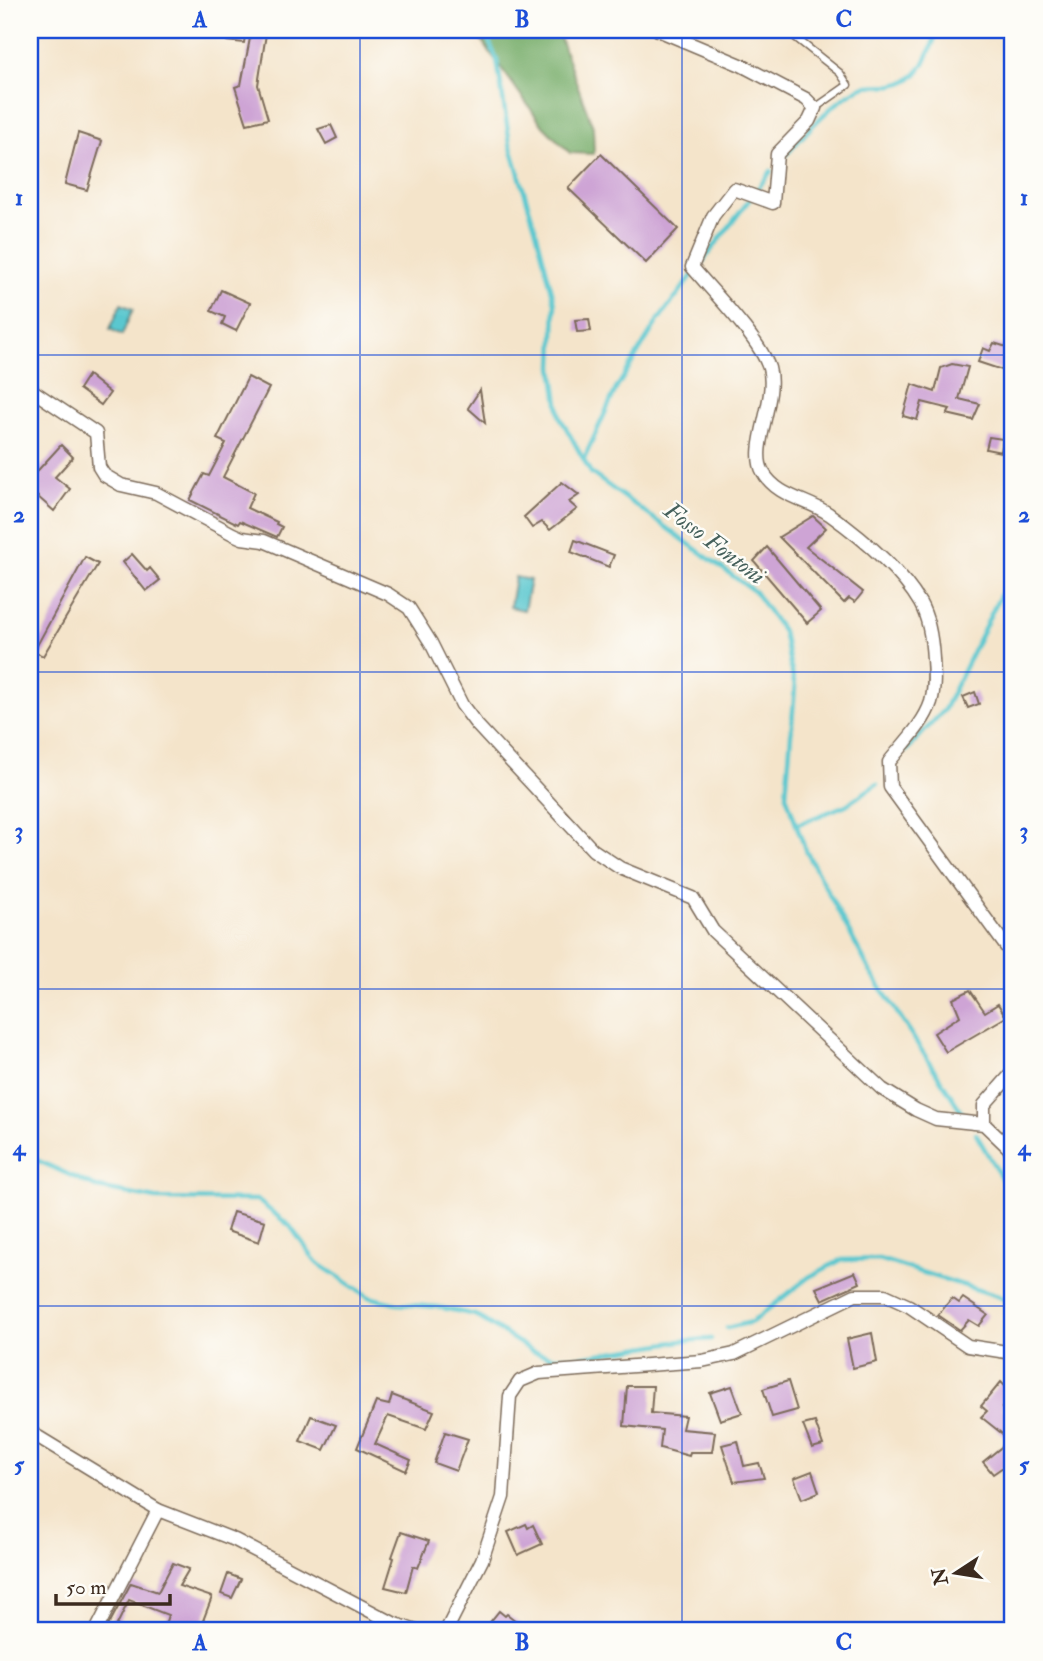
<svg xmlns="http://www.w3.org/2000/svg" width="1043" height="1661" font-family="'IM FELL Double Pica',serif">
<rect width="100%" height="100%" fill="#fdfcf7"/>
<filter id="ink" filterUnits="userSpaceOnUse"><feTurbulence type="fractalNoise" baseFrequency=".0143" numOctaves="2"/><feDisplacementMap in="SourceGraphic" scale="14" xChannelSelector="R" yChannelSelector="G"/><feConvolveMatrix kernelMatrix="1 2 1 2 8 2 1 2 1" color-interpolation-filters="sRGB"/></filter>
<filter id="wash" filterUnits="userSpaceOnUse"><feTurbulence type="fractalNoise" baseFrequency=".00686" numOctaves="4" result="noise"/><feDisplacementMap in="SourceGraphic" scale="28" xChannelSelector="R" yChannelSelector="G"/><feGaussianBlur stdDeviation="1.57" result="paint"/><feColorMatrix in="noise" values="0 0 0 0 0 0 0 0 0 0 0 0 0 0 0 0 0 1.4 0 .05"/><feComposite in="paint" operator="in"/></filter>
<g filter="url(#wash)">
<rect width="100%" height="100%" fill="#f4e4ca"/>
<polygon fill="#77ad6b" stroke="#596c44" stroke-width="2" points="474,30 557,30 593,127 594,154 570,153 543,126"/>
<g fill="#5ac7cf" stroke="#4a7876" stroke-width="2">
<polygon points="121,304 133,309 122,335 110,329"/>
<polygon points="515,577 530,580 524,610 510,607"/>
</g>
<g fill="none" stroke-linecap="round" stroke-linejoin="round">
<g stroke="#5ac7cf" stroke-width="4.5">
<polyline points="484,30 497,60 510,144 537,234 555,303 553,367 560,417 591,473 755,592 783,632 795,687 786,795 805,849 870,971 965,1117"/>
<path d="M 780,162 C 803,136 828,105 860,88 C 869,84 883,86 893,85 C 923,81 928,54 938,30"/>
<polyline points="584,459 616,389 657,322 771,171"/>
<polyline points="906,751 944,710 1013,569"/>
<polyline points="796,825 846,805 877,784"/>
<polyline points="976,1134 1013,1198"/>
<polyline points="30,1157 98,1188 156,1199 257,1200 290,1226 316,1262 369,1297 397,1304 438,1307 475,1315 532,1351 553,1357 580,1357 681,1341 711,1339"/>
<polyline points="727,1328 752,1322 809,1277 841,1260 879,1259 998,1296 1013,1304"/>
</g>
</g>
<g id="blocks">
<g fill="#cea4d5">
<polygon points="227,30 246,30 244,43 227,41"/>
<polygon points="251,33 266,34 258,85 268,119 247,124 235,87 241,85"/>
<polygon points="331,125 337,138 326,144 318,129"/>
<polygon points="78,133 102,141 87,190 65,184"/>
<polygon points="601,154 678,229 646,263 568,188"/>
<polygon points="221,290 250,303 236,331 222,324 225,317 211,311"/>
<polygon points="589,319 591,331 577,332 575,320"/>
<polygon points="994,343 1013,349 1005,371 978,362 983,348 990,351"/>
<polygon points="952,364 968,367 959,399 980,404 973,420 947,414 950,409 922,402 917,420 903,416 912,384 935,392 941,368"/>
<polygon points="88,375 110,393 101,405 79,389"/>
<polygon points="248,377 269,388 223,477 254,493 247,508 277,522 276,524 282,527 277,537 240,521 238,524 190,500 204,474 209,476 226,443 217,439"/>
<polygon points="480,390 485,423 468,408"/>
<polygon points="989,437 1003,439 1001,452 986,449"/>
<polygon points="61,445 73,457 55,477 70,489 54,511 37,496 30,502 30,479"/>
<polygon points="562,482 579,495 569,502 577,509 550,530 542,522 532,528 524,517"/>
<polygon points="813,516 826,528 806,547 863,592 855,602 849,598 844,603 779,537"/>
<polygon points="575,540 614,555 609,567 571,552"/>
<polygon points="767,547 821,611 807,623 754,561"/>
<polygon points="132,554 147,571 150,568 160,580 146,591 123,562"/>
<polygon points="85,557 98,564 43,656 34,651"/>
<polygon points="975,692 979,704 968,708 963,697"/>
<polygon points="970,990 985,1012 998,1004 1006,1017 946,1052 934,1033 960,1016 953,999"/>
<polygon points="233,1212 265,1221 259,1242 227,1231"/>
<polygon points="855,1272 860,1283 822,1300 816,1288"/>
<polygon points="952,1298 959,1303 963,1298 988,1315 979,1326 969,1320 960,1330 938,1315"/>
<polygon points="872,1333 877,1362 853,1368 847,1339"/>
<polygon points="788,1381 797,1410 772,1417 763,1389"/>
<polygon points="1001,1382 1013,1394 1002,1408 1013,1418 1013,1460 993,1474 983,1462 1010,1440 981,1417 987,1411 981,1406"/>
<polygon points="627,1386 653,1386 651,1413 685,1416 682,1429 715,1432 712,1452 690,1452 689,1456 660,1448 662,1430 624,1426"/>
<polygon points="732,1386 742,1413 720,1420 710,1393"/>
<polygon points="392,1395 434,1411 426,1429 388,1416 375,1444 411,1460 406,1471 357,1448 376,1402 389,1405"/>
<polygon points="311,1416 336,1425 324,1450 300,1441"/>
<polygon points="815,1422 823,1445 812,1448 803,1425"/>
<polygon points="445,1432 468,1439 456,1471 434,1463"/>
<polygon points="738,1441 744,1466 759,1463 764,1478 734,1482 722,1445"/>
<polygon points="812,1471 819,1492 802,1499 794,1478"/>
<polygon points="526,1524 528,1528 533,1525 542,1544 518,1555 508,1532"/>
<polygon points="401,1532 429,1541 418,1568 413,1566 406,1592 385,1587 394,1558 392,1557"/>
<polygon points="173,1563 189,1569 179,1586 212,1597 199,1631 163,1631 168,1615 129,1600 114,1631 107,1628 131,1583 158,1592"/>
<polygon points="228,1574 241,1579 232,1598 221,1594"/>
<polygon points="499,1611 505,1616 507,1614 529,1631 483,1631"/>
</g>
</g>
</g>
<g filter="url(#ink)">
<use href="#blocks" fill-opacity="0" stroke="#7c6b5a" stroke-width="2"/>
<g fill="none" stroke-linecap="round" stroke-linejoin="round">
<defs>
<polyline id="service" points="786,30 840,73 848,85 815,108"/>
<g id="minor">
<path d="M 658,30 L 741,65 L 806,99 L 815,108 L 809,121 L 777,154 L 773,203 L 734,189 L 713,216 L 692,267 C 713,292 759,338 769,368 C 778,399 749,448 763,472 C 777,497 807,499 829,514 C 861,537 900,569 920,603 C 929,619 932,641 933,659 C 934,673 935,688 931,702 C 924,724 903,744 889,762 L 890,787 L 1013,956"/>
<polyline points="30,389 96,433 99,467 104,475 121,485 156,493 233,534 242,538 264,541 388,594 409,608 431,643 462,705 477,725 593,850 620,868 693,898 713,931 882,1089 916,1110 936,1119 984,1124 1009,1148 1013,1158"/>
<polyline points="984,1124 984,1105 1013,1072"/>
<polyline points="30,1432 158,1510 235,1540 393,1623 416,1631"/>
<polyline points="96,1631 158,1510"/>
<polyline points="446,1631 482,1560 503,1497 510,1396 520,1381 539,1373 702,1361 734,1354 855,1295 885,1295 909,1306 968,1346 1013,1353"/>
</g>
</defs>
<use href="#service" stroke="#7c6b5a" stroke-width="9"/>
<use href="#minor" stroke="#7c6b5a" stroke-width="15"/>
<use href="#service" stroke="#fff" stroke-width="6"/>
<use href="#minor" stroke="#fff" stroke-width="12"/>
</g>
</g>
<path fill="none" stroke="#1d4ed8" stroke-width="2" stroke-opacity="0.55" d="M 360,30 L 360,1631M 682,30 L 682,1631M 30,355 L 1013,355M 30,672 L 1013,672M 30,989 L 1013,989M 30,1306 L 1013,1306"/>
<g text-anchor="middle" stroke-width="5" stroke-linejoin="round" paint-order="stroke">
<g font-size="24" font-style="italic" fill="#46615c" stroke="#fdfcf7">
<text transform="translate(715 543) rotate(37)" y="8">Fosso Fontoni</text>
</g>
</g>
<rect width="1043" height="1661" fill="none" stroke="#fdfcf7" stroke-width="77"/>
<g transform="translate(956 1573) rotate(258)" stroke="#fdfcf7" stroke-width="5" paint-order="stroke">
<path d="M0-5L12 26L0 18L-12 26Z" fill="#3b2a1e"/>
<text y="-10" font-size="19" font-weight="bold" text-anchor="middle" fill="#3b2a1e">N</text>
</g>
<path d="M56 1594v10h114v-10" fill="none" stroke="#3b2a1e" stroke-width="3.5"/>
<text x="66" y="1594" font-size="21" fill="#3b2a1e" stroke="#fdfcf7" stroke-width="5" paint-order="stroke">50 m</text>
<rect x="38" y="38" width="966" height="1584" fill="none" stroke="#1d4ed8" stroke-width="2.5"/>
<g font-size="23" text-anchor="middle" font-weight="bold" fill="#1d4ed8">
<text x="200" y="27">A</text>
<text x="522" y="27">B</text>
<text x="844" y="27">C</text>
<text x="19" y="205">1</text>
<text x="1024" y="205">1</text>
<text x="19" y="522">2</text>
<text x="1024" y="522">2</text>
<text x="19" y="838">3</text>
<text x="1024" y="838">3</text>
<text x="19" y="1155">4</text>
<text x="1024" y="1155">4</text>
<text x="19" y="1472">5</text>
<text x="1024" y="1472">5</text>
<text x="200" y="1650">A</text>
<text x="522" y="1650">B</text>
<text x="844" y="1650">C</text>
</g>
</svg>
